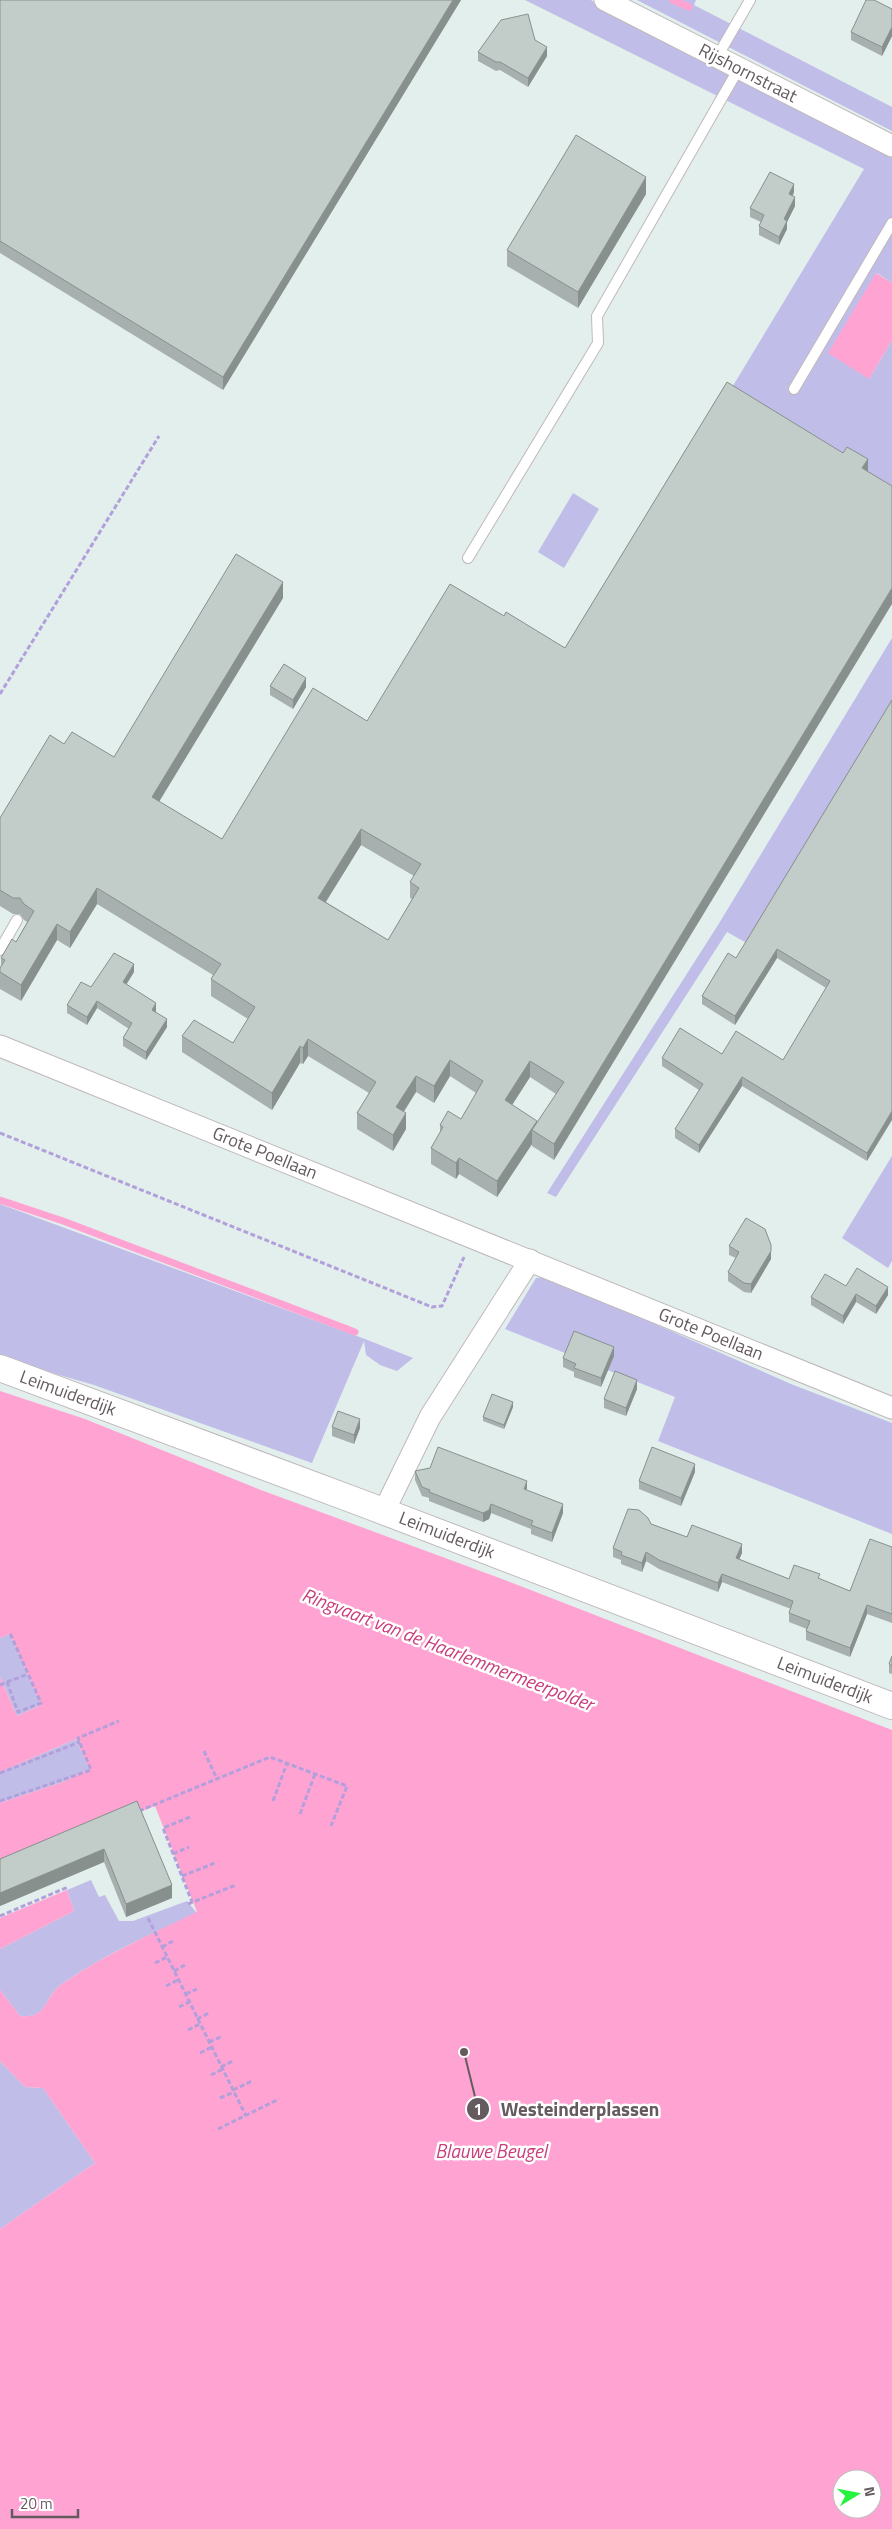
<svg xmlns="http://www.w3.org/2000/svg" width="892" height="2529" font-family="'Titillium Web',sans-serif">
<rect width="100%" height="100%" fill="#e3efed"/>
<g fill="#c0bee8">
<polygon points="525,0 591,0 601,7 892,155 892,283 877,273 869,379 892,340 892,488 731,389 864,169"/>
<polygon points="637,0 696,0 694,5 892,107 892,131"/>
<polygon points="573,493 599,509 564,568 538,552"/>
<polygon points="892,638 892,710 752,946 727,932 556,1197 547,1193 718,925"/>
<polygon points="892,1156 892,1261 888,1268 842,1238"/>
<polygon points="0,1204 365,1339 413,1358 397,1371 380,1365 366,1355 364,1341 312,1463 94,1385 0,1358"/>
<polygon points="548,1277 791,1384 892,1423 892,1534 658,1441 675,1397 505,1329 536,1278"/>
<polygon points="10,1634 41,1705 17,1716 0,1677 0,1638"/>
<polygon points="76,1739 89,1769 63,1782 0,1803 0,1772"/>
<path d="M 91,1880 L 99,1897 L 105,1895 L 119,1921 L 133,1921 L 187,1901 L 197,1913 C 151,1934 103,1955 62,1984 C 43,1997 49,2019 20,2016 L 0,1990 L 0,1949 L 74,1911 L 67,1890 Z"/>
<polygon points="0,2061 25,2087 43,2088 95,2163 0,2229"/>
</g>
<g fill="#ffa3d3" fill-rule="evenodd">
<polygon points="876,273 892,283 892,340 869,379 828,353"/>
<path d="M 0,1391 L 85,1419 L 261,1490 L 502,1579 L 892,1730 L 892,2529 L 0,2529 L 0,2229 L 95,2163 L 43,2088 L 25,2087 L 0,2061 L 0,1990 L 20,2016 C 49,2019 43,1997 62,1984 C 104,1955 151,1934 197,1912 L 155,1806 L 0,1867 L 0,1803 L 63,1782 L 89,1769 L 76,1739 L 0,1772 L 0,1677 L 17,1716 L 41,1705 L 10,1634 L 0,1638 ZM 842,2479 L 872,2479 L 872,2509 L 842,2509 Z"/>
<polygon points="67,1890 74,1911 0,1949 0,1918"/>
</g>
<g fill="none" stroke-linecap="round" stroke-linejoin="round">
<g stroke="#ffa3d3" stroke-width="7">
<polyline points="673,0 689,7"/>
<polyline points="0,1200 63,1221 355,1332"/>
</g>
<defs>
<g id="service">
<polyline points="717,57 750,0"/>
<polyline points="794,389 892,223"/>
<polyline points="468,558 598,343 597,316 739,68"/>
<polyline points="0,950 17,920"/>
</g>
<g id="minor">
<polyline points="605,0 892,146"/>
<polyline points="0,1046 892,1408"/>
<polyline points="384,1511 430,1417 530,1260"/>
</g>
<polyline id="tertiary" points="0,1368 367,1505 892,1706"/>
</defs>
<use href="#service" stroke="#c0b8bb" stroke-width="12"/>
<use href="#minor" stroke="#c0b8bb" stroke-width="23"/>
<use href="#tertiary" stroke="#c0b8bb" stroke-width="28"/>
<g stroke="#b2a0db" stroke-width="3" stroke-dasharray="5 2.5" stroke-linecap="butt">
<polyline points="0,694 159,436"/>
<polyline points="0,1133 432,1307 442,1306 464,1257"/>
<polyline points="7,1682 28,1674"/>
<polyline points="0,1685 7,1682 18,1712 41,1703 10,1633"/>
<polyline points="204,1751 217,1779"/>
<polyline points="0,1773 80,1742"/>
<polyline points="0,1801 91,1770 78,1738 119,1721"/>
<polyline points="273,1801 287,1763"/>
<polyline points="139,1811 270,1757 347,1786 331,1826"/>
<polyline points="300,1814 315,1774"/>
<polyline points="190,1817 163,1828 192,1902"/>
<polyline points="173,1854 189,1847"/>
<polyline points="182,1876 215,1863"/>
<polyline points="188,1904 236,1885"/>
<polyline points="0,1916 68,1887"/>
<polyline points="148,1918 246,2116"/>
<polyline points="162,1947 173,1941"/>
<polyline points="155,1963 167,1957"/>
<polyline points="174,1971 185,1965"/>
<polyline points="166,1986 178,1980"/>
<polyline points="186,1994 197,1989"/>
<polyline points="179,2007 189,2002"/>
<polyline points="197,2019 209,2013"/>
<polyline points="188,2030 200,2024"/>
<polyline points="209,2042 221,2037"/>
<polyline points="200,2053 212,2047"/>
<polyline points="221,2067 233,2061"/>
<polyline points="211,2075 223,2069"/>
<polyline points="233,2090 252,2081"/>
<polyline points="220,2098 234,2092"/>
<polyline points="218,2129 279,2099"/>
</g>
<use href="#service" stroke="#fff" stroke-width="10"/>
<use href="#minor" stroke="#fff" stroke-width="21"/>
<use href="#tertiary" stroke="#fff" stroke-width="26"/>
</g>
<g fill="#a7b0ae" fill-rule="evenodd">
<polygon points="0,0 461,0 223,390 0,253"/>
<polygon points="892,9 892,36 882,56 851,40 851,32"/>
<polygon points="535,40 547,56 528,87 500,70 496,71 478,61 478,52"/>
<polygon points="794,192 793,196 795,206 787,222 787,229 779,245 759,235 759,226 761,222 750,217 750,208"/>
<polygon points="646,194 578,308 507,266 507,250"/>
<path d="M 727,382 L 554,1160 L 532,1146 L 532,1144 L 497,1197 L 459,1174 L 456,1179 L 431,1164 L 431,1148 L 440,1133 L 440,1125 L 461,1119 L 476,1093 L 450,1076 L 434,1103 L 416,1092 L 404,1112 L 406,1129 L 393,1151 L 357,1129 L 357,1113 L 369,1093 L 308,1056 L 303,1064 L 300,1063 L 272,1110 L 182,1052 L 182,1036 L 233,1043 L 248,1019 L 211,996 L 211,979 L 213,975 L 97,904 L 70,948 L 57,940 L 21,1001 L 0,989 L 0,968 L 1,966 L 1,958 L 16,942 L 27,922 L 24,920 L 20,914 L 13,914 L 0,906 L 0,818 L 64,744 L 114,757 L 283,598 L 159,802 L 222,839 L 367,721 L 504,616 L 565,648 ZM 361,845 L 414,876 L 410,882 L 410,898 L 412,899 L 388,940 L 326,902 ZM 530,1077 L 556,1094 L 537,1123 L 512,1105 Z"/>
<polygon points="270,686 306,687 293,709 270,695"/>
<polygon points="892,700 867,1161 742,1086 699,1153 675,1138 675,1129 699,1090 662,1066 662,1058 722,1054 783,1060 826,988 777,958 735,1025 702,1004 702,996 736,958"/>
<polygon points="134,972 126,984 156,1011 156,1012 167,1027 146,1060 123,1046 123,1038 129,1029 97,1008 87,1025 67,1013 67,1005 91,987"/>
<polygon points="729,1246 771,1259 751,1293 744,1292 728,1281 728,1272 736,1258 729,1255"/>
<polygon points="846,1286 888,1295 876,1314 856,1302 843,1324 811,1305 811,1297"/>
<polygon points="614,1356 601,1387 574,1377 574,1372 563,1367 563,1358"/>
<polygon points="637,1389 626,1416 604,1408 604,1399"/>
<polygon points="513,1407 504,1429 483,1421 483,1417"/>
<polygon points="332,1427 360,1428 354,1444 332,1436"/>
<polygon points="415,1471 527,1490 563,1513 552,1542 531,1534 531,1529 491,1513 489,1519 483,1522 429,1501 429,1498 422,1496 415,1480"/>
<polygon points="695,1472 681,1506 639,1489 639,1481"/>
<polygon points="651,1524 687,1537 742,1553 739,1559 789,1579 820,1579 850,1591 892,1547 892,1623 867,1614 850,1657 806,1640 806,1631 807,1629 789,1622 789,1613 791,1609 722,1582 718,1592 659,1569 646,1561 642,1572 621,1564 621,1560 613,1557 613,1548"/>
<polygon points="892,1656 892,1674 889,1673 889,1664"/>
<polygon points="137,1801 172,1898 126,1917 104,1862 0,1906 0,1859"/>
</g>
<g fill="#88908d">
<polygon points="453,0 461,0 223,390 223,377"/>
<polygon points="892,27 892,36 882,56 882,47"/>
<polygon points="547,47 547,56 528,87 528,78"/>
<polygon points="646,177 646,194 578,308 578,292"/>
<polygon points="794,184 794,192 789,203 789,194"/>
<polygon points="795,197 795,206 787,222 787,229 779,245 779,237 784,219"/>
<polygon points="868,459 868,475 862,468"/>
<polygon points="283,582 283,598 152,813 152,797"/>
<polygon points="892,588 892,604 554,1160 554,1144"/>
<polygon points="306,678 306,687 293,709 293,700"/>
<polygon points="361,829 361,845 318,914 318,898"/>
<polygon points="97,888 97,904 70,948 70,932"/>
<polygon points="57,924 57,940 21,1001 21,985"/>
<polygon points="777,949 777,958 735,1025 735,1016"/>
<polygon points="134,964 134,972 123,990 123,982"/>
<polygon points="97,1001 97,1008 87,1025 87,1017"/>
<polygon points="156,1003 156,1011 152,1018 152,1010"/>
<polygon points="167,1019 167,1027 146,1060 146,1052"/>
<polygon points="308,1039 308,1056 303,1064 303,1048"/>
<polygon points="300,1046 300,1063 272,1110 272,1093"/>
<polygon points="450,1060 450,1076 434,1103 434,1086"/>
<polygon points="530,1061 530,1077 505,1116 505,1100"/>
<polygon points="416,1076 416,1092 396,1123 396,1107"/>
<polygon points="742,1077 742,1086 699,1153 699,1145"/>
<polygon points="892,1111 892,1120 867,1161 867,1153"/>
<polygon points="406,1113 406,1129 393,1151 393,1135"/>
<polygon points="537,1121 537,1133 532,1130 532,1144 497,1197 497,1181"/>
<polygon points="459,1158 459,1174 456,1179 456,1163"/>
<polygon points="771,1251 771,1259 751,1293 751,1284"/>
<polygon points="888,1287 888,1295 876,1314 876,1306"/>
<polygon points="856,1294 856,1302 843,1324 843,1316"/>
<polygon points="614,1347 614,1356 601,1387 601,1378"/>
<polygon points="637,1380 637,1389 626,1416 626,1408"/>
<polygon points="513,1402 513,1407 504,1429 504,1425"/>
<polygon points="360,1419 360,1428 354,1444 354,1435"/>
<polygon points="695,1464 695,1472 681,1506 681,1498"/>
<polygon points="527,1481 527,1490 524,1489"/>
<polygon points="491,1504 491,1513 489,1519 483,1522 483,1513"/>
<polygon points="563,1504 563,1513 552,1542 552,1533"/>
<polygon points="742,1544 742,1553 736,1567 736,1558"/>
<polygon points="646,1552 646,1561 642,1572 642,1563"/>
<polygon points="722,1574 722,1582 718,1592 718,1583"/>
<polygon points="867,1605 867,1614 850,1657 850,1648"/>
<polygon points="104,1849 104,1862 0,1906 0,1893"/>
<polygon points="172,1885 172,1898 126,1917 126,1904"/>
</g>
<g fill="#c2cdca" stroke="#88908d" fill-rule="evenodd">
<polygon points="0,0 453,0 223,377 0,241"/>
<polygon points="866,0 874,0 892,9 892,27 882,47 851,32"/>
<polygon points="528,14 535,40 547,47 528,78 500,62 496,62 478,52 501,20"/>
<polygon points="576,135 646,177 578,292 507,250"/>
<polygon points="770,172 794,184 789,194 795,197 784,219 787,221 779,237 759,226 764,215 750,208"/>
<path d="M 727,382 L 843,453 L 847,447 L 868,459 L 862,468 L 892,486 L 892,588 L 554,1144 L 532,1130 L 564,1082 L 530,1061 L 505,1100 L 537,1121 L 497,1181 L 459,1158 L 456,1163 L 431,1148 L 443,1127 L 440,1125 L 448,1111 L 461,1119 L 483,1081 L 450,1060 L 434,1086 L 416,1076 L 396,1107 L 406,1113 L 393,1135 L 357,1113 L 376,1082 L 308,1039 L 303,1048 L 300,1046 L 272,1093 L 182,1036 L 194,1020 L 233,1043 L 255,1007 L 211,979 L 221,964 L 97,888 L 70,932 L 57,924 L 21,985 L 0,972 L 0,968 L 5,960 L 1,958 L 12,939 L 16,942 L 34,911 L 24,904 L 20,898 L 13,898 L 0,890 L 0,818 L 50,735 L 64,744 L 72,732 L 114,757 L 236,554 L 283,582 L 152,797 L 222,839 L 313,688 L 367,721 L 450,584 L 504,616 L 506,612 L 565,648 ZM 361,829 L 421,864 L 410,882 L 419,888 L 388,940 L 318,898 Z"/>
<polygon points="284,664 306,678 293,700 270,686"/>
<polygon points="892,700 892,1111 867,1153 742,1077 699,1145 675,1129 703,1084 662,1058 680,1028 722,1054 736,1031 783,1060 830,981 777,949 735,1016 702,996 728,953 736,958"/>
<polygon points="114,953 134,964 123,982 156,1003 152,1010 167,1019 146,1052 123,1038 132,1023 97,1001 87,1017 67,1005 81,982 91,987"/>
<polygon points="746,1218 765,1229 771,1245 771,1251 751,1284 744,1283 728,1272 739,1252 729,1246"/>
<polygon points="857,1268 888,1287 876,1306 856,1294 843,1316 811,1297 825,1274 846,1286"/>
<polygon points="574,1331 614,1347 601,1378 574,1368 576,1364 563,1358"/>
<polygon points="615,1371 637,1380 626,1408 604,1399"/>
<polygon points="492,1394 513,1402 504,1425 483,1417"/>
<polygon points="338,1411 360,1419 354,1435 332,1427"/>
<polygon points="438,1447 527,1481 524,1489 563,1504 552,1533 531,1525 533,1521 491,1504 489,1510 483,1513 429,1492 430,1490 422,1487 415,1471 430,1468"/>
<polygon points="652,1447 695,1464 681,1498 639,1481"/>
<polygon points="628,1509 639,1510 648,1518 651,1524 687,1537 692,1525 742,1544 736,1558 789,1579 794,1565 820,1574 818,1578 850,1591 870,1539 892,1547 892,1614 867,1605 850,1648 806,1631 810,1621 789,1613 793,1601 722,1574 718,1583 659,1560 646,1552 642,1563 621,1555 622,1552 613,1548"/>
<polygon points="892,1656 892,1666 889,1664"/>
<polygon points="137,1801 172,1885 126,1904 104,1849 0,1893 0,1859"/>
</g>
<g text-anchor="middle" stroke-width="5" stroke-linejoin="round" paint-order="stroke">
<g font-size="18" fill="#655b5f" stroke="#fff">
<text transform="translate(748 73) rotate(27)" y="6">Rijshornstraat</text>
<text transform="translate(265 1153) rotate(22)" y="6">Grote Poellaan</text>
<text transform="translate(711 1334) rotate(22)" y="6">Grote Poellaan</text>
<text transform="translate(68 1393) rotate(20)" y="6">Leimuiderdijk</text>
<text transform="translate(447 1535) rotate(21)" y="6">Leimuiderdijk</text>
<text transform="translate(825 1680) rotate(21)" y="6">Leimuiderdijk</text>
</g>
<g font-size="19" font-style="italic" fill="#ca3e7c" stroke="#fff">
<text transform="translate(448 1649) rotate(21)" y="7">Ringvaart van de Haarlemmermeerpolder</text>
<text x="491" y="2158">Blauwe Beugel</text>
</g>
</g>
<path fill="none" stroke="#655b5f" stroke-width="2" d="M464 2052L478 2109"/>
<g fill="#655b5f" stroke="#fff" stroke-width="2">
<circle cx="464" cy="2052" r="5"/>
<circle cx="478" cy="2109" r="12"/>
</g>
<g font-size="15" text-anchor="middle" font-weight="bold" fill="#fff">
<text x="478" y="2115">1</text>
</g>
<g font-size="19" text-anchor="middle" font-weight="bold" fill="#655b5f" stroke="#fff" stroke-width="5" stroke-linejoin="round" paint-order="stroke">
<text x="580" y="2116">Westeinderplassen</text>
</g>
<g transform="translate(857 2494) rotate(80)"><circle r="24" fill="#ffffff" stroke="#c1bdbf"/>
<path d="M0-4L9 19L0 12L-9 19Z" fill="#25f33e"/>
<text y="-8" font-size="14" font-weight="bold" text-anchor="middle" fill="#655b5f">N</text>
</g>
<path d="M12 2509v8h66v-8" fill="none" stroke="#655b5f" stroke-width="2.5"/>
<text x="20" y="2509" font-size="15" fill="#655b5f" stroke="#ffffff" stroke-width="4" paint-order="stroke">20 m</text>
</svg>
